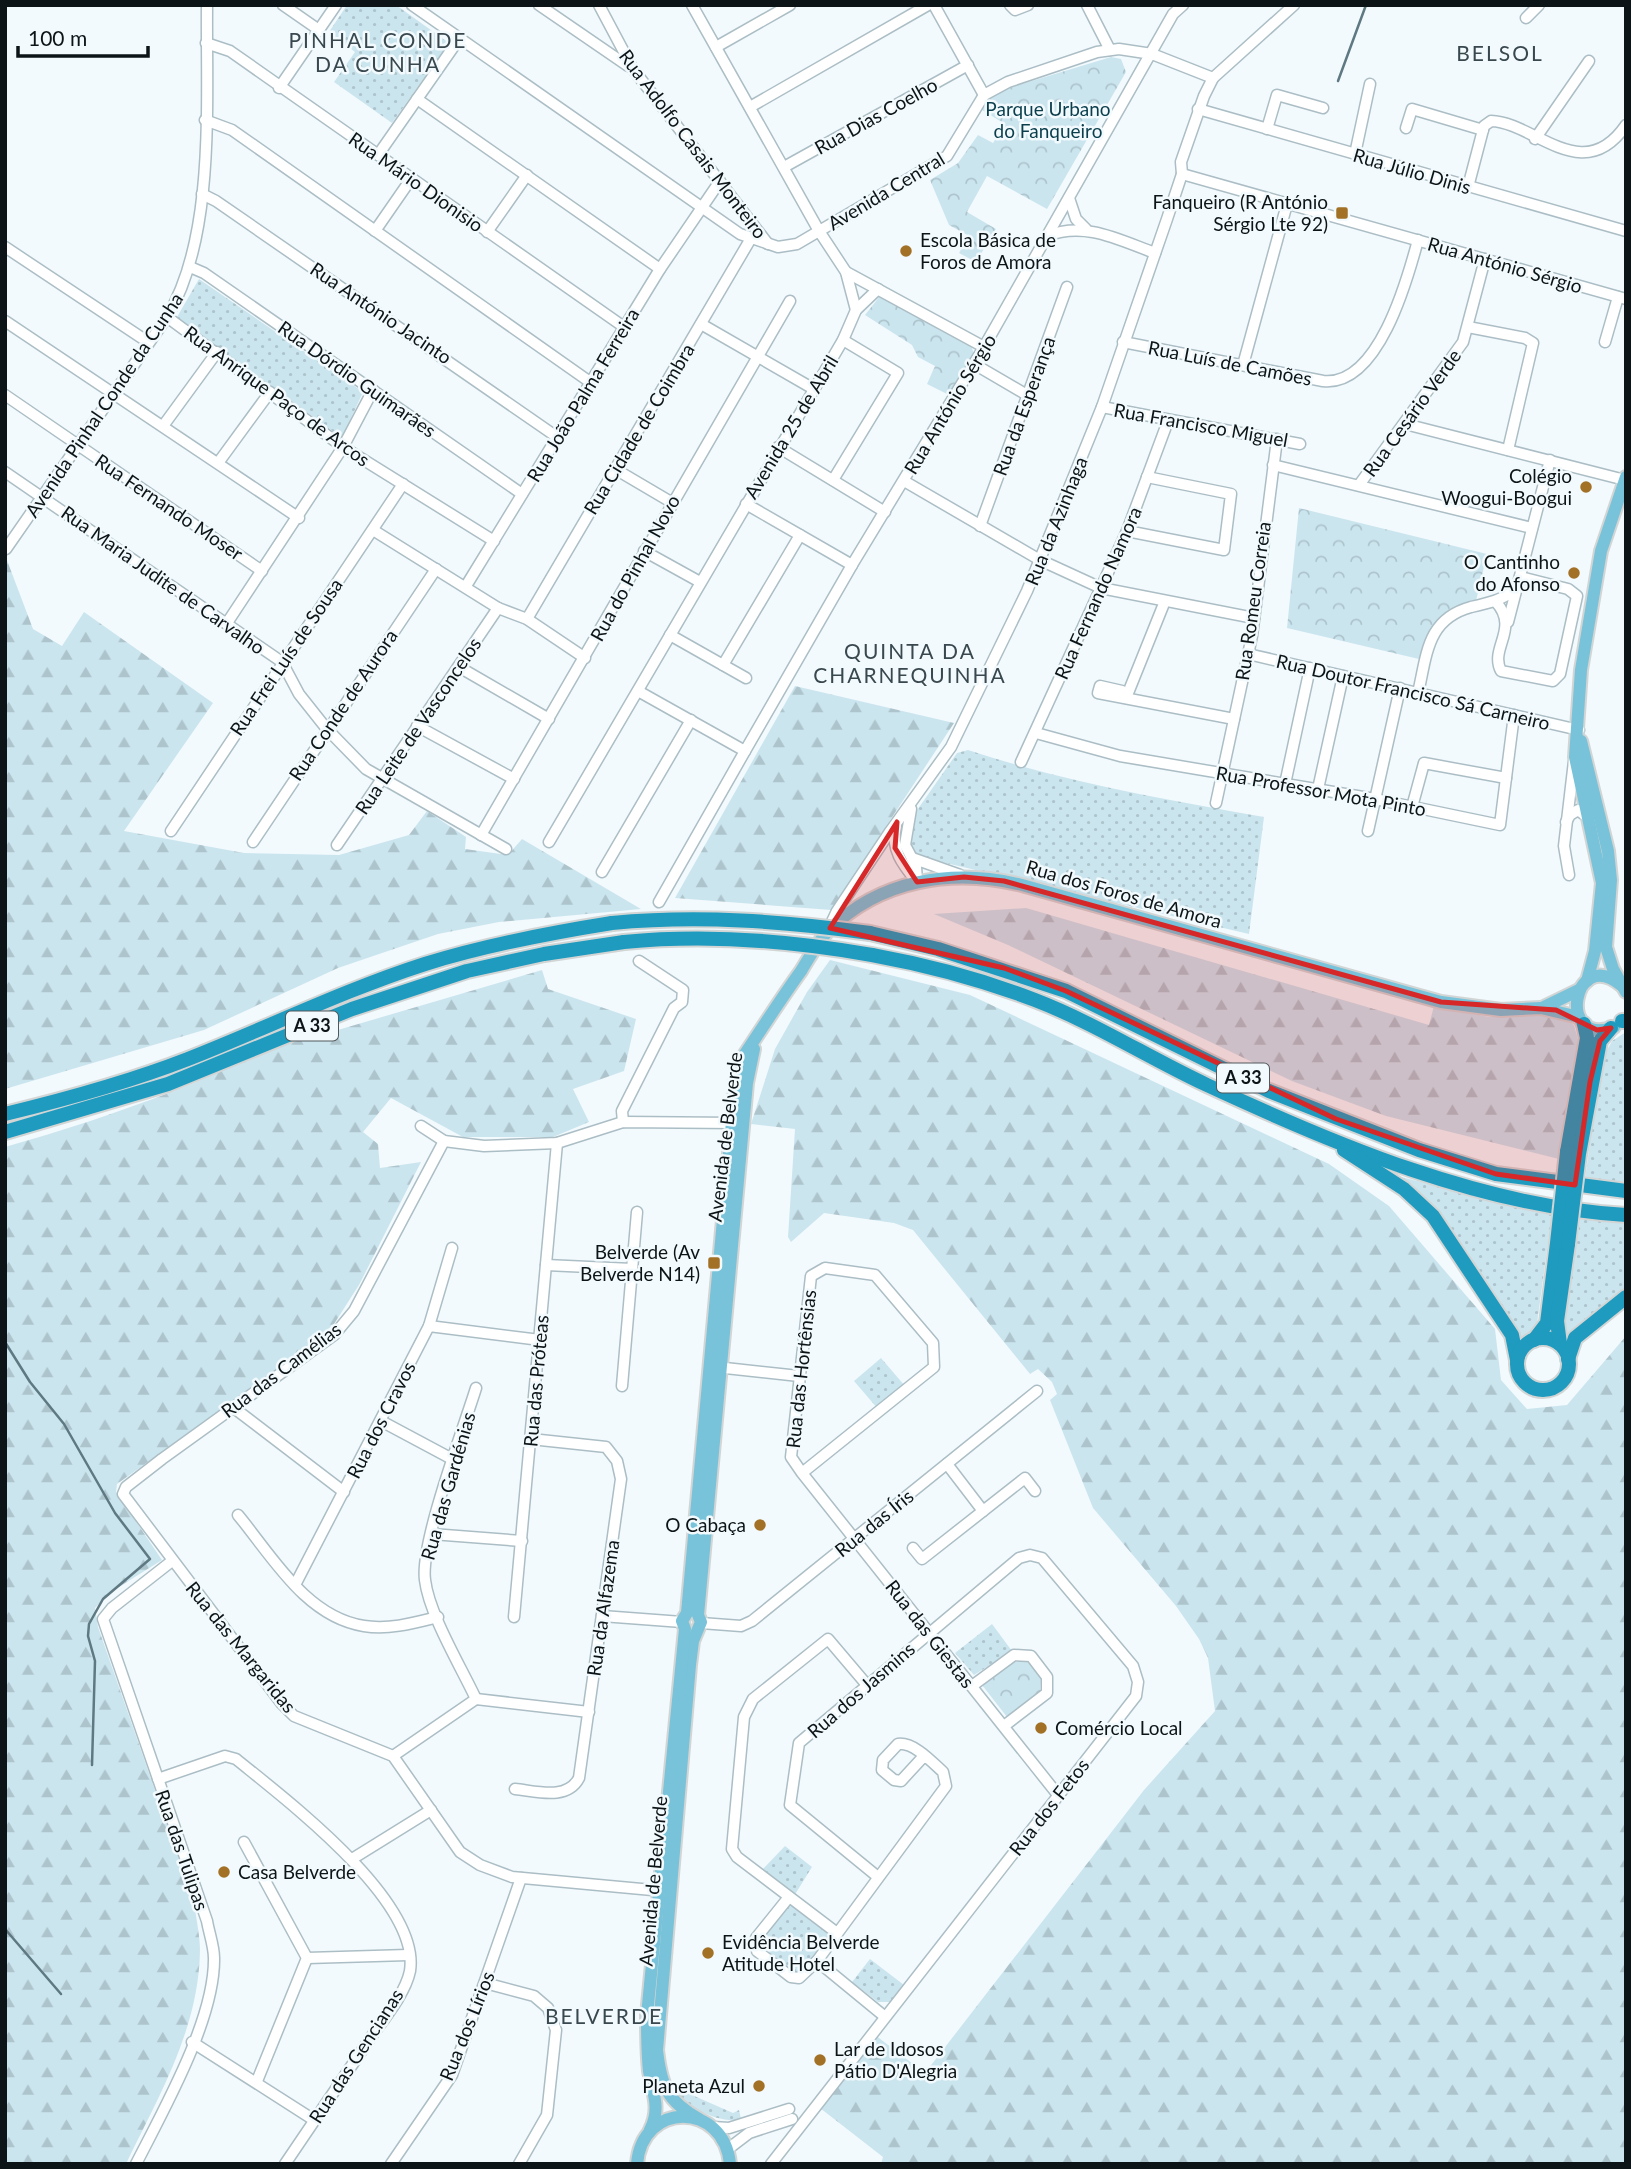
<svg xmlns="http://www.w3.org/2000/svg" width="1631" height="2169" font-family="Lato,sans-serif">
<defs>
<pattern id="grass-dots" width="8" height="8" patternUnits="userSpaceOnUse" patternTransform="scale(1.75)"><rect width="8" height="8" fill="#cbe5ef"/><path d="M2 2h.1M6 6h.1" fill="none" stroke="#adc4cc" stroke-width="1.8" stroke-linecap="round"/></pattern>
<pattern id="forest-firs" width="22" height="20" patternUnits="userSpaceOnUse" patternTransform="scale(1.75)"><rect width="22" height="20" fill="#cbe5ef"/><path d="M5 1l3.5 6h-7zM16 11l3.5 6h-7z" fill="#adc4cc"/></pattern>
<pattern id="park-crowns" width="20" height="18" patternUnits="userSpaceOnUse" patternTransform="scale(1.75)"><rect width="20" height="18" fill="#cbe5ef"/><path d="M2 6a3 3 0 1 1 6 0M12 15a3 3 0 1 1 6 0" fill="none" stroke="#adc4cc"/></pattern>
</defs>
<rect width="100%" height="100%" fill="#f2fafd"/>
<g fill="url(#grass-dots)">
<polygon points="347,5 396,5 449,43 392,123 334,82 355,52 329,32"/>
<polygon points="199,279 363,392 342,438 177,317"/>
<path d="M 968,750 C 1065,782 1164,799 1264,817 L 1249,934 L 916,856 L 909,847 L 913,816 L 957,753 Z"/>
<polygon points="1626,1032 1626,1182 1585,1179 1601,1061 1612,1041"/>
<polygon points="1401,1177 1552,1214 1537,1324 1532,1332 1518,1340 1459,1242 1441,1219 1400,1180"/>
<polygon points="1580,1219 1626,1223 1626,1294 1567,1343 1563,1335"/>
<polygon points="881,1358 905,1386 878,1409 854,1381"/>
<polygon points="992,1624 1012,1651 974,1675 955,1653"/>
<polygon points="785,1846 812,1867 794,1896 761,1871"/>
<polygon points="792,1905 829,1929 830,1935 804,1971 796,1973 764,1951 760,1944 787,1906"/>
<polygon points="870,1959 904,1985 890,2002 878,2002 852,1982"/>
<path d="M 680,2086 L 687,2086 L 692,2095 L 733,2113 L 739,2110 L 741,2119 C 722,2125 682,2106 674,2090 Z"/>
</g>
<g fill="url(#forest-firs)">
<polygon points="5,555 33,629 62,646 84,612 213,703 124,831 244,853 339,855 409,835 427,811 466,837 465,849 508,855 522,839 641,909 499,922 438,934 338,968 204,1030 5,1089"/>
<polygon points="795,686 954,723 831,910 675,898"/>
<polygon points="1026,908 1429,1025 1434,1006 1489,1017 1556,1012 1574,1025 1579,1043 1559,1159 1386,1116 1292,1081 1008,945 934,914"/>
<polygon points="830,960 970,995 1329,1164 1389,1206 1495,1329 1501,1380 1527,1409 1567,1405 1626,1336 1626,2164 881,2164 883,2157 820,2108 875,2035 925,2073 1144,1790 1215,1711 1208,1658 1199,1639 1176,1606 1093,1508 1050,1400 1057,1394 1052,1382 1038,1369 1030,1374 913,1230 894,1223 824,1213 791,1242 788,1237 795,1129 751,1124 775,1049 807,992"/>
<path d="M 542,970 L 548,989 L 636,1019 L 624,1071 L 573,1089 L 589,1122 L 553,1137 L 463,1137 L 391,1098 L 363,1132 L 378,1144 L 380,1168 L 421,1162 L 359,1285 L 334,1324 L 301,1352 L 117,1484 L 116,1492 L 162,1560 L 111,1592 L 95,1608 L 98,1627 L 194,1902 C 196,1918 200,1935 200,1950 C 199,2029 159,2095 126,2164 L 5,2164 L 5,1147 C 62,1131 119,1112 174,1091 C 226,1071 276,1041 331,1032 Z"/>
</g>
<g fill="url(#park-crowns)">
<polygon points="1111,57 1121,59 1126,72 1047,209 987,176 967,212 996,229 976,262 959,253 969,236 949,225 930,180 958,163 978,135 993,143 1005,124 982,110 991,98 1009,88"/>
<polygon points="880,296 971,345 974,354 951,396 927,384 935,366 918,357 912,345 865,315"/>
<path d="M 1299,508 L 1487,554 L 1476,601 C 1440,609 1430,626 1419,659 L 1287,628 Z"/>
<polygon points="1029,1661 1041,1678 1040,1691 1007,1717 982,1685 1014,1662"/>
</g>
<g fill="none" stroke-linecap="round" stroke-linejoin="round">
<g stroke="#5f7983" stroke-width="2.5">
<polyline points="1338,81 1366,5"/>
<polyline points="5,1342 30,1382 64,1424 115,1513 150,1559 103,1599 89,1624 88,1636 95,1661 92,1765"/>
<polyline points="5,1929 61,1994"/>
</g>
<defs>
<g id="minor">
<polyline points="283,5 319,30"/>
<polyline points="412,5 740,234 778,247 797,244 947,156 984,95 1008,82 1097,52 1119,49 1152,54 1213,78"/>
<polyline points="539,5 628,66"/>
<polyline points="599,5 633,69 768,244"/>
<polyline points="692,5 819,231 846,272 856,310"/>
<polyline points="934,5 984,95"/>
<polyline points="1010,5 1015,10 1028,5"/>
<polyline points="1087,5 1110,50"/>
<polyline points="1526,18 1539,5"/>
<polyline points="206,43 230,51 624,327"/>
<polyline points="716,47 790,5"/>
<polyline points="279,88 336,5"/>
<polyline points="417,99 660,269"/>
<polyline points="750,107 928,5"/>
<polyline points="1198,109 1626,231"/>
<polyline points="205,120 232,130 590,382"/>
<polyline points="1406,128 1412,109 1483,130"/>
<polyline points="1267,129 1277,95 1323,108"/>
<polyline points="1535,139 1589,61"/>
<polyline points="1355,154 1370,84"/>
<polyline points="378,155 459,39"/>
<polyline points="784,167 968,65"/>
<polyline points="1182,174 1626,299"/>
<path d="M 1468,187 L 1484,126 L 1491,121 C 1534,122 1583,188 1626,125"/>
<polyline points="202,194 216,201 557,437"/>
<polyline points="1069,198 1076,219 1086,229"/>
<polyline points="375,231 411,179"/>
<polyline points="487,232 527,175"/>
<path d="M 1047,236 C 1085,221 1119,240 1155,253"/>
<polyline points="5,247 148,342"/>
<polyline points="190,267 204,273 522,494"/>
<polyline points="846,272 984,347"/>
<polyline points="167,317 343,447 494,541"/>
<polyline points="5,321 299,518"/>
<polyline points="701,324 812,388"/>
<polyline points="1468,327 1525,338 1533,343 1508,450"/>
<path d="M 1123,342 L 1323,381 C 1378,387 1407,281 1418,240"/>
<polyline points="1605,342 1618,297"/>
<polyline points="974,364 1027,395"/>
<polyline points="1243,365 1287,204"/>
<polyline points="5,395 262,571"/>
<polyline points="1102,407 1300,444"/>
<polyline points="1405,424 1625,480"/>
<polyline points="163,426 217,352"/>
<polyline points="778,447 885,512"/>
<polyline points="218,463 270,392"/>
<polyline points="1273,465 1532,528"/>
<polyline points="615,469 671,502"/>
<polyline points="5,472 282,662 299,694 326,728 366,769 506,849"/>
<polyline points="833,480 898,373 843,340"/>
<polyline points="904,481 1040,560 1101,588 1254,618"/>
<polyline points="1359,485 1463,342 1485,259"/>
<polyline points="746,504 852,565"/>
<polyline points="980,526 1067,287"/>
<polyline points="373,530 498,608 527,619 585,658"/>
<polyline points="1127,531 1224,550 1231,494 1147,477"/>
<path d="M 6,549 L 167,317 C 216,236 206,99 207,5"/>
<polyline points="644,551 700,582"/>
<polyline points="466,586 660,269 720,181"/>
<path d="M 1496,602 C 1520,629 1489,648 1501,671 L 1553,681 L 1560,674 L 1577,596 L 1568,589 L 1520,577"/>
<polyline points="527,619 750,240"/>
<polyline points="1508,622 1550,460"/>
<polyline points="227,623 343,447 373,390"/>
<polyline points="670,635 746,678"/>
<polyline points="1248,654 1579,730"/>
<polyline points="723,665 800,535"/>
<polyline points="459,667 549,719"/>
<polyline points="638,691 745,751 659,902"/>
<path d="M 1418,693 C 1427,654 1427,619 1471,607 C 1489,603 1502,600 1516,589"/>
<polyline points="1126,698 1122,691 1100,686 1098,693 1234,719"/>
<polyline points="1126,698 1165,601"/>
<polyline points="417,726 514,779"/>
<polyline points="1036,733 1120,756 1375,799 1500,825 1514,715"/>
<polyline points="745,751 852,565 984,347 1173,14 1183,5"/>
<polyline points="1021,762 1127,531 1168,421"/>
<polyline points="1285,784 1310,668"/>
<polyline points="1318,789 1343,676"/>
<polyline points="1216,803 1252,636 1277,439"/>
<polyline points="1412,807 1424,763 1506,778"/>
<polyline points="911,809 905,845 916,866 917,882"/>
<polyline points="1566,822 1570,815 1578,810 1590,819"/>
<path d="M 896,826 C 890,849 903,865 917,882"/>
<polyline points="171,831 403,484"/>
<polyline points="1368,831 1400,688"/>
<polyline points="481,835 790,301"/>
<polyline points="253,842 436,569"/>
<polyline points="549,842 843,340 856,310 878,289"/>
<polyline points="337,845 498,608"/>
<polyline points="912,858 960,875"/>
<polyline points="602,872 691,720"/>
<polyline points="1569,875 1564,846 1574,761"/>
<polyline points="829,928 837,911 889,833 951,747 1027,591 1102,407 1167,219 1182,174 1181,162 1204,96 1213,78 1294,5"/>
<polyline points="623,1122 622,1111 674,1008 682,1002 683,990 639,961"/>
<polyline points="421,1126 444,1141 484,1146 557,1143 623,1122 736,1123"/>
<polyline points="444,1141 354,1311 334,1335 162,1459 126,1487 123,1494 282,1704 294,1716 393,1756 460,1852 480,1865 512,1877 663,1891"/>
<polyline points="546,1265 632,1269"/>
<polyline points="429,1326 540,1340"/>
<polyline points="716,1367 799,1376"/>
<polyline points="622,1386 637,1212"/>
<path d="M 476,1388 C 463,1430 420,1543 425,1580 C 429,1614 461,1667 476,1699"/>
<polyline points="234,1408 344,1492"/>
<polyline points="381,1421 454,1460"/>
<polyline points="947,1464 983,1511"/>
<polyline points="802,1473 934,1367 933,1343 875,1275 825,1268 811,1276 791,1457 802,1473 1058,1795"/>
<path d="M 238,1515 C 272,1556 306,1617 364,1626 C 389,1630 414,1623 438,1617"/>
<polyline points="432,1534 522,1541"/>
<polyline points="913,1548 922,1559 1025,1478 1035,1491"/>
<polyline points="295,1585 429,1326 452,1248"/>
<polyline points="602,1616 682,1622"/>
<polyline points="514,1617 557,1143"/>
<polyline points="701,1623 741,1626 752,1621 1037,1391"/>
<polyline points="972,1686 1014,1655 1031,1656 1047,1677 1047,1693 1004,1726"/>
<polyline points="393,1756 476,1699 589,1712"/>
<path d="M 158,1779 L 225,1756 L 236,1759 C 285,1799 421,1901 410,1971 C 405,1995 382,2021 369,2040 C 341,2081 313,2122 285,2164"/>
<path d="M 515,1789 C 536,1791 567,1801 579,1778 L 621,1479 L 617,1461 L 606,1447 L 531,1439"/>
<polyline points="244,1842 307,1958 257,2081"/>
<polyline points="352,1859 431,1810"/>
<path d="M 789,1897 L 756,1938 L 757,1951 L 791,1977 L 799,1978 L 817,1961 L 946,1786 L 943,1772 C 932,1762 914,1742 898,1744 L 883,1760 L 882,1770 L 894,1780 L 901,1781 L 924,1756"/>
<polyline points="837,1933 737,1857 732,1849 744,1717 753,1699 828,1639 867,1685"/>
<polyline points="307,1958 408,1955"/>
<polyline points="817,1961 884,2016"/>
<polyline points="485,1983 534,1996 548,2008 556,2030 547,2115 519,2164"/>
<polyline points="192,2042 314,2120"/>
<polyline points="713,2127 729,2128 789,2109"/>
<polyline points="728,2149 749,2133 792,2119"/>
<path d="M 136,2164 C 164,2109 215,2019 214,1958 C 214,1946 209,1933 207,1921 L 103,1619 L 112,1608 L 172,1561"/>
<polyline points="391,2164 452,2075 521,1878"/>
<polyline points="771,2164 1136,1696 1138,1682 1133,1666 1042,1558 1030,1555 1019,1558 799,1743 790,1805 878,1877"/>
</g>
<g id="major">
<polyline points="1581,741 1608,851 1611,880 1606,947 1613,969 1626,992"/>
<polyline points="1587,981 1595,951 1602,883 1575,757 1581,670 1601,551 1626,477"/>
<polyline points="1542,1008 1579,990"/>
<path d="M 1614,1027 C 1556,1049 1572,945 1621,985"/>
<path d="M 699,2119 C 667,2101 661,2086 657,2050 L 690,1665 L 693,1641 L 701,1622 L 698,1615 L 747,1083 L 754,1049"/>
<path d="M 650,2130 C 661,2108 653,2094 649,2071 C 647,2052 647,2034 647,2015 L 685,1629 L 682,1621 L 687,1613 L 736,1078 L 741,1060 C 761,1030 780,1000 801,971 C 809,958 817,943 828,931 C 880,879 953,868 1022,885 L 1441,1002 L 1501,1010 L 1541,1008 L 1579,1017"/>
<path d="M 637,2164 C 642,2101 724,2101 730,2164"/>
</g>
<g id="highway">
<polyline points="870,933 938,949 1066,991 1269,1091 1419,1150 1496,1174 1626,1191"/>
<path d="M 872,955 C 927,965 983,980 1035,1000 C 1095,1023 1149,1058 1207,1085 C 1336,1145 1483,1207 1626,1215"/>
<polyline points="1622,1021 1626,1021"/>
<path d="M 5,1114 C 67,1099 129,1082 188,1059 C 267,1028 344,990 425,964 C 486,945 549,933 612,923"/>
<polyline points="5,1132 168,1084 352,1009 467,971 544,954 624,942"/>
<polyline points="1344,1150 1404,1189 1433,1216 1512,1335 1517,1360"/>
<polyline points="1567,1152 1587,1038 1584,1024"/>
<polyline points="1579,1154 1600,1041 1611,1028"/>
<circle cx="1543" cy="1364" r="26"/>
<polyline points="1534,1340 1547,1323 1557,1243"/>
<polyline points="1560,1344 1557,1321 1568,1244"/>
<polyline points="1568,1359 1575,1338 1626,1297"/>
</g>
</defs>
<use href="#minor" stroke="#acbec5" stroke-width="13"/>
<use href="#major" stroke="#d3d5d5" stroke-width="16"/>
<use href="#highway" stroke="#d3d5d5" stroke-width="18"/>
<use href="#minor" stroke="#fff" stroke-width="10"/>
<use href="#major" stroke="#78c3d9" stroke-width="12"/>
<use href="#highway" stroke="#1e9bbf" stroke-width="14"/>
<defs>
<g id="highway-bridge">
<path d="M 612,923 C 699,915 783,921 870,933"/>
<path d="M 624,942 C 708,934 788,940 872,955"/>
<polyline points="1557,1243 1567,1152"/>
<polyline points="1568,1244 1579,1154"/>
</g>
</defs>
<use href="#highway-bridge" stroke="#d3d5d5" stroke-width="18" stroke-linecap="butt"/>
<use href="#highway-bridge" stroke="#1e9bbf" stroke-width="14"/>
</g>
<path fill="#d62828" fill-opacity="0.2" stroke="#d62828" stroke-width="5" stroke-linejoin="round" d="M 897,822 L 895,848 L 917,882 L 964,877 L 1004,881 L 1441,1002 L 1556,1010 L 1597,1030 L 1611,1028 L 1600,1041 L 1590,1082 L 1575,1185 L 1496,1174 L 1336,1119 L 1066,991 L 1004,968 L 830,928 Z"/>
<g fill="#a27126" stroke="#f2fafd" stroke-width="2.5">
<rect x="1335" y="206" width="14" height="14" rx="3.5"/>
<circle cx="906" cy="251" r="7"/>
<circle cx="1586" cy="487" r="7"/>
<circle cx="1574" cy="573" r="7"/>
<rect x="707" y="1256" width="14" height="14" rx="3.5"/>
<circle cx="760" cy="1525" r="7"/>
<circle cx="1041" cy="1728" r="7"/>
<circle cx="224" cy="1872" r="7"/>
<circle cx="708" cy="1953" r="7"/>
<circle cx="820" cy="2060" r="7"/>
<circle cx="759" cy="2086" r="7"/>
</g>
<g text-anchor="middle" stroke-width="5" stroke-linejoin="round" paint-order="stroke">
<g fill="#f2fafd" stroke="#52595c" stroke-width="2">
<rect x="286" y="1011.5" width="52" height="29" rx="5"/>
<rect x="1217" y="1063.5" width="52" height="29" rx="5"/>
</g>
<g font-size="18" font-weight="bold" fill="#0d1417">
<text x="312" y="1032">A 33</text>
<text x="1243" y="1084">A 33</text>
</g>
<g font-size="19" fill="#0a3e4d" stroke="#f2fafd">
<text x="1048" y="116">Parque Urbano<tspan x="1048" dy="22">do Fanqueiro</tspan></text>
</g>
<g font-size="19" fill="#0d1417" stroke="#f2fafd">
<text transform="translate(876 116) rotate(-29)" y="7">Rua Dias Coelho</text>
<text transform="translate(693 144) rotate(53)" y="7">Rua Adolfo Casais Monteiro</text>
<text transform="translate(1412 171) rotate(16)" y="7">Rua Júlio Dinis</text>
<text transform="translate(416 182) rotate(35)" y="7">Rua Mário Dionisio</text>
<text transform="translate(886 191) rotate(-31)" y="7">Avenida Central</text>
<text transform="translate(1505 265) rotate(16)" y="7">Rua António Sérgio</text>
<text transform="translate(381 313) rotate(34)" y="7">Rua António Jacinto</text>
<text transform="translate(1230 363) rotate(11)" y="7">Rua Luís de Camões</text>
<text transform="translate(357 379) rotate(35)" y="7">Rua Dórdio Guimarães</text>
<text transform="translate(583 395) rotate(-59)" y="7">Rua João Palma Ferreira</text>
<text transform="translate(277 396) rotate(36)" y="7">Rua Anrique Paço de Arcos</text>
<text transform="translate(950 404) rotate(-59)" y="7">Rua António Sérgio</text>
<text transform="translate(104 405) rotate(-56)" y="7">Avenida Pinhal Conde da Cunha</text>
<text transform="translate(1024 406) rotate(-70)" y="7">Rua da Esperança</text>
<text transform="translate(1412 413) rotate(-54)" y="7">Rua Cesário Verde</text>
<text transform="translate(1201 425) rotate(10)" y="7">Rua Francisco Miguel</text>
<text transform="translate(791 427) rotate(-59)" y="7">Avenida 25 de Abril</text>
<text transform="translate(639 429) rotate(-59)" y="7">Rua Cidade de Coimbra</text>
<text transform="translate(169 507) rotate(34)" y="7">Rua Fernando Moser</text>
<text transform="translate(1056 521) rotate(-68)" y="7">Rua da Azinhaga</text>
<text transform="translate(635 568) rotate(-61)" y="7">Rua do Pinhal Novo</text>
<text transform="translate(163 580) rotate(35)" y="7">Rua Maria Judite de Carvalho</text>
<text transform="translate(1098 593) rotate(-66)" y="7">Rua Fernando Namora</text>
<text transform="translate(1253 601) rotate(-82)" y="7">Rua Romeu Correia</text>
<text transform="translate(286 657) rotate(-56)" y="7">Rua Frei Luís de Sousa</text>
<text transform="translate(1413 692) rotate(13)" y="7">Rua Doutor Francisco Sá Carneiro</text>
<text transform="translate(343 705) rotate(-56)" y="7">Rua Conde de Aurora</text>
<text transform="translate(418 726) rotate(-56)" y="7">Rua Leite de Vasconcelos</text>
<text transform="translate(1321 791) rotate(10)" y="7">Rua Professor Mota Pinto</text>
<text transform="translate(1124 894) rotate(16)" y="7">Rua dos Foros de Amora</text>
<text transform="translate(725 1137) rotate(-83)" y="7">Avenida de Belverde</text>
<text transform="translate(801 1369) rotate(-84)" y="7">Rua das Hortênsias</text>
<text transform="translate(281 1370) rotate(-37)" y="7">Rua das Camélias</text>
<text transform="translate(536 1381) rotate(-85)" y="7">Rua das Próteas</text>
<text transform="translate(381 1420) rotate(-63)" y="7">Rua dos Cravos</text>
<text transform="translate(448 1486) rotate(-74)" y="7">Rua das Gardénias</text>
<text transform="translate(874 1523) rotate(-39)" y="7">Rua das Íris</text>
<text transform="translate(603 1608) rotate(-82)" y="7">Rua da Alfazema</text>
<text transform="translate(930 1634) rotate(52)" y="7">Rua das Giestas</text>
<text transform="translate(241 1647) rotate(51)" y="7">Rua das Margaridas</text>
<text transform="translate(861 1690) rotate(-41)" y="7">Rua dos Jasmins</text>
<text transform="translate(1049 1807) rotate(-52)" y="7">Rua dos Fetos</text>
<text transform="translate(182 1850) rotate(71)" y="7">Rua das Tulipas</text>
<text transform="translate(653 1881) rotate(-85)" y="7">Avenida de Belverde</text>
<text transform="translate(467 2026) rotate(-68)" y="7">Rua dos Lírios</text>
<text transform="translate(356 2056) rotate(-57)" y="7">Rua das Gencianas</text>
</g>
<g font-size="19" fill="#0d1417" stroke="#f2fafd" text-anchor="end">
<text x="1328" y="209">Fanqueiro (R António<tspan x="1328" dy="22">Sérgio Lte 92)</tspan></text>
<text x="920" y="247" text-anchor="start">Escola Básica de<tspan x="920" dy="22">Foros de Amora</tspan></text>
<text x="1572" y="483">Colégio<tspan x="1572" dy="22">Woogui-Boogui</tspan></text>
<text x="1560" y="569">O Cantinho<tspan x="1560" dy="22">do Afonso</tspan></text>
<text x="700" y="1259">Belverde (Av<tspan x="700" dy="22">Belverde N14)</tspan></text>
<text x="746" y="1532">O Cabaça</text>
<text x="1055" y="1735" text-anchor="start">Comércio Local</text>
<text x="238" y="1879" text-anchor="start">Casa Belverde</text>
<text x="722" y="1949" text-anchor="start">Evidência Belverde<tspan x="722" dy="22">Atitude Hotel</tspan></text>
<text x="834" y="2056" text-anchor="start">Lar de Idosos<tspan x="834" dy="22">Pátio D'Alegria</tspan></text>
<text x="745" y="2093">Planeta Azul</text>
</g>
<g font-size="21" letter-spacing="2" fill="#38484e" stroke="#f2fafd">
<text x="378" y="48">PINHAL CONDE<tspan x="378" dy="24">DA CUNHA</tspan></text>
<text x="1500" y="61">BELSOL</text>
<text x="910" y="659">QUINTA DA<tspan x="910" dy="24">CHARNEQUINHA</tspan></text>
<text x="604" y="2024">BELVERDE</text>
</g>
</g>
<rect width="1631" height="2169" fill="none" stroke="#0d1417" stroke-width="14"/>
<path d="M18 46v10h130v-10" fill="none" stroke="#0d1417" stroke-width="3.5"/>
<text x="28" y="46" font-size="21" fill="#0d1417" stroke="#f2fafd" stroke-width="5" paint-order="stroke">100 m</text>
</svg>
